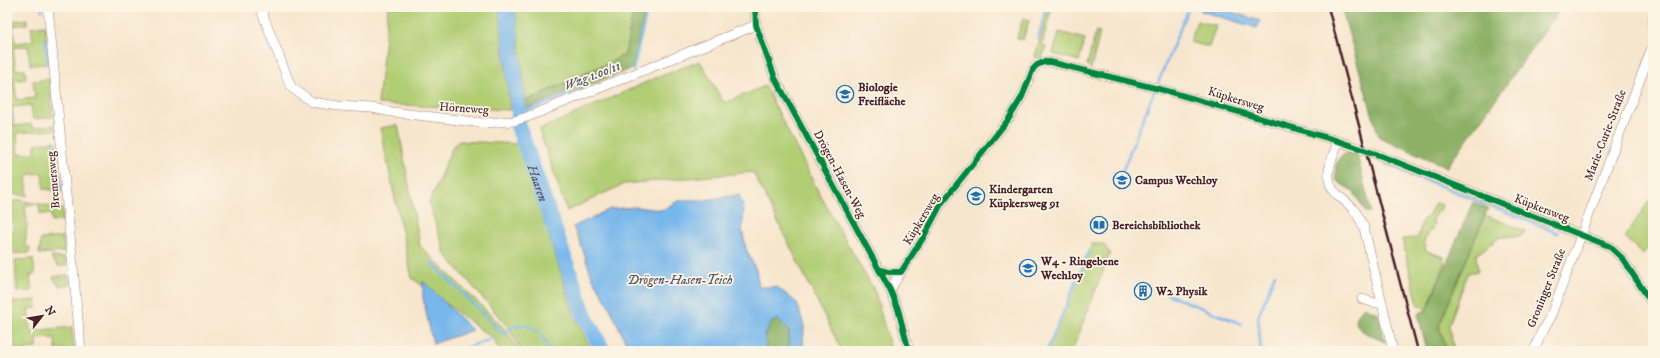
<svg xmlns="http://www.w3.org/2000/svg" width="1660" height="358" font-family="'IM FELL DW Pica',serif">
<rect width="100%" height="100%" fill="#fcf5e5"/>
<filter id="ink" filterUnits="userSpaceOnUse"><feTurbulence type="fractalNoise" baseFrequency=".025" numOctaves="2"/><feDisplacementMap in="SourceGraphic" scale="8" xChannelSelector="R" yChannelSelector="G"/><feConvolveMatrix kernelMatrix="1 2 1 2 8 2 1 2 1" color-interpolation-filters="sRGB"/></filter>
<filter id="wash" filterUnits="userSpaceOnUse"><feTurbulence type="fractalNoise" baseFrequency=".012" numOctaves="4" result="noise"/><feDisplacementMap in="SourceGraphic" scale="16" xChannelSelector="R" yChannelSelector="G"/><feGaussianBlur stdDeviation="0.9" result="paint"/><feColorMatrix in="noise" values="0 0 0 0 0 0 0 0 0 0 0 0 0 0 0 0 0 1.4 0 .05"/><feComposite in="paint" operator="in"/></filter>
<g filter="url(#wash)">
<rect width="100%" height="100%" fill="#f7e6ce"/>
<g fill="#b1ce75" stroke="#7e7650">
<path d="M 7,7 L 9,7 L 11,21 L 27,19 L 27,24 L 13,26 L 15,43 L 33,41 L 31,27 L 45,25 L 49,64 L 30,65 L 28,46 L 13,48 L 16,70 L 25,69 L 26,79 L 14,81 L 17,100 L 35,98 L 33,81 L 49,79 L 53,117 L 33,119 L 31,105 L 12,107 L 14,126 L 31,124 L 32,128 L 54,125 L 54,130 L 17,133 L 18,154 L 35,153 L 35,144 L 56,141 L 62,192 C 55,192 52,189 44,189 L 42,173 L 26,175 L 28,196 L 7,193 Z"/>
<polygon points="388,7 499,7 510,110 378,104"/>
<polygon points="515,7 634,7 625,55 526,101"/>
<polygon points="1049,7 1052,7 1042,45 1046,46 1042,59 1035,57"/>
<polygon points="1023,18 1029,20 1023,40 1017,38"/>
<polygon points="1197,21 1216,26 1209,47 1190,42"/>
<polygon points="1096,31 1100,32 1091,69 1087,65"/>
<polygon points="1059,32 1085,39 1079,61 1053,54"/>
<polygon points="700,61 724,103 765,86 819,193 875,292 891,351 842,351 753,172 624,184 567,211 539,130 658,77"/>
<polygon points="398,125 420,246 502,326 520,351 500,351 492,338 412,278 380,128"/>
<polygon points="459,141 519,144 575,317 592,351 522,351 507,326 445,254 429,203 453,146"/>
<polygon points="1653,195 1653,239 1643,255 1625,237"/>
<polygon points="20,200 62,209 63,221 52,222 51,214 40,214 39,204 25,205 27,224 25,247 30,247 29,253 8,254 7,234 13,233 12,202"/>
<polygon points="1435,203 1442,205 1440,211 1437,210 1432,222 1434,223 1431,232 1428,231 1423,244 1426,245 1425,250 1443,257 1445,263 1427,309 1418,305 1402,239 1418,238 1422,220 1428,217"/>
<polygon points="1485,215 1525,231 1522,236 1500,237 1476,255 1478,271 1468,273 1449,325 1454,351 1447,351 1439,326"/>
<polygon points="63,237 64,252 39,254 41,239"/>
<polygon points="1092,244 1103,244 1110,253 1072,351 1046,351"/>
<polygon points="52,257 65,258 66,266 58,266 52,259"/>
<polygon points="33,259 35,274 30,276 32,291 17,292 15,260"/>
<polygon points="68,275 70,285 60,286 54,280 53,277"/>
<polygon points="36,300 37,308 28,309 30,331 72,327 74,349 56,350 55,338 37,339 37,348 25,349 25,351 7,351 7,334 12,334 12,302"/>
</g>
<g fill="#8cb166" stroke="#6b6848">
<polygon points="634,7 646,7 633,68 526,109 526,101 625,55"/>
<polygon points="1341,7 1562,7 1447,167 1379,137"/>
<polygon points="1349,152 1357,154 1371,212 1366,212 1353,191 1338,182 1336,179 1336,165 1341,156"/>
<path d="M 1473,202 L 1488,208 L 1439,326 L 1447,351 L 1427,351 L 1418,314 L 1427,309 C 1442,273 1458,238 1473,202 Z"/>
<path d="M 1364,307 L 1378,313 L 1385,342 C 1369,334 1343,328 1364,307 Z"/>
<polygon points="778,319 789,331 789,351 767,351 764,336 771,323"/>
</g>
<g fill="#78b7eb" stroke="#616b8b">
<polygon points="1202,7 1217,7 1260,21 1257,28 1201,11"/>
<polygon points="739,195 744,210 742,229 746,249 756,270 759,287 777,287 797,303 804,326 803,351 789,351 789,331 778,319 771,323 764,336 767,351 630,351 608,304 592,277 579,239 573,227 610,209 635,207 662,210 680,200 704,200"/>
<polygon points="423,281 472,330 433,344 423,298"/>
</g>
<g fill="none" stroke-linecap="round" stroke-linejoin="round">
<g stroke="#78b7eb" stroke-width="2.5">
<polyline points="42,7 42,11"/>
<polyline points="1038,39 1046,7"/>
<polyline points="45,40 48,63"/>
<polyline points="633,70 648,7"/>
<polyline points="1158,83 1189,7"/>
<polyline points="519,114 584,89"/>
<polyline points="55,143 57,163"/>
<polyline points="1386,164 1558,233"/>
<polyline points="58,168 61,191"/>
<polyline points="1118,182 1155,89"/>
<polyline points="430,261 503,334 513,327 526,325 541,333 549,351"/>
<polyline points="1167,294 1242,324"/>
<polyline points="457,351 488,340 495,336"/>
<polyline points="1047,351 1089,251"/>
<polyline points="1261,351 1258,317 1275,274"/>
</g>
<path stroke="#78b7eb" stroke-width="16" id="s1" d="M 507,7 L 519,114 L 518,125 L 585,317 L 603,351"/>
</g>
</g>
<g filter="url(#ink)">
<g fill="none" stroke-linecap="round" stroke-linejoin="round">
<defs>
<g id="minor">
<polyline points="48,7 81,351"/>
<polyline points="260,7 291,87 312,102 338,106 372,108 392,112 483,123 514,121 527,117 756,25"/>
<polyline points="755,7 756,25 775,78 890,290 898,309 909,351"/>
<polyline points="1653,18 1652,25 1653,29"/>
<path d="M 1338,141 C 1335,151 1330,162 1329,171 C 1327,193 1342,196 1353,209 C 1358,214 1361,221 1364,228 L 1382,303"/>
<polyline points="879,269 888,272 901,272 923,238 941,204 1008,120 1022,97 1033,69 1037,65 1044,62 1050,62 1167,91 1338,141 1376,154 1609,246 1622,258 1653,305"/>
<polyline points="890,290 901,272"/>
<polyline points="1362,299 1375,303 1382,303 1393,351"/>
<polyline points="1534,351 1541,333 1551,315 1653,45"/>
</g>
</defs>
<use href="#minor" stroke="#a0827c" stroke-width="10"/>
<use href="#minor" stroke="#fff" stroke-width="9"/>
<polyline stroke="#4a1f2b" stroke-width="2.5" points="1328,7 1418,351"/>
<defs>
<g id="cycleway">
<polyline points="755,7 756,25 775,78 890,290 898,309 909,351"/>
<polyline points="879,269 888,272 901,272 923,238 941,204 1008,120 1022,97 1033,69 1037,65 1044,62 1050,62 1167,91 1338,141 1376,154 1609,246 1622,258 1653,305"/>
</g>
</defs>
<use href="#cycleway" stroke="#fcf5e5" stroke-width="8"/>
<use href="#cycleway" stroke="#00873e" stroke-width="6"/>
</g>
</g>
<defs>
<symbol id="university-ring" viewBox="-11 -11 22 22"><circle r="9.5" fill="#fcf5e5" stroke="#1f6fb2" stroke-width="1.5"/><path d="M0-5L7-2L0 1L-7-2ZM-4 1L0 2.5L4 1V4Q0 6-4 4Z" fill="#1f6fb2"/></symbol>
<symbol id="school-ring" viewBox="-11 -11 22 22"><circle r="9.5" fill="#fcf5e5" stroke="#1f6fb2" stroke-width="1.5"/><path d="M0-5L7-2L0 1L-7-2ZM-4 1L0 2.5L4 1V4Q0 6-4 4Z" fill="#1f6fb2"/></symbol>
<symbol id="library-ring" viewBox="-11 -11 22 22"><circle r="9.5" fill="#fcf5e5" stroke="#1f6fb2" stroke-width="1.5"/><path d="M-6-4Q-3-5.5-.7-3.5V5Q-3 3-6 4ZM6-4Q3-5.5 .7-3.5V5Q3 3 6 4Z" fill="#1f6fb2"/></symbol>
<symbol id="building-ring" viewBox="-11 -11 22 22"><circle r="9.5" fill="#fcf5e5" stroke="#1f6fb2" stroke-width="1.5"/><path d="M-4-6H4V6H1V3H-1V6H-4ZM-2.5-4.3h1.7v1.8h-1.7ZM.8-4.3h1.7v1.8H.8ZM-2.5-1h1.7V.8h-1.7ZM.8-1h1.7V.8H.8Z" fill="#1f6fb2"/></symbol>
</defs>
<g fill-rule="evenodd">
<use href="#university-ring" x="835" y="84" width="20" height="20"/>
<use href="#university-ring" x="1112" y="170" width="20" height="20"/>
<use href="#school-ring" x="966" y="186" width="20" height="20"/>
<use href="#library-ring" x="1089" y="215" width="20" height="20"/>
<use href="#university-ring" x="1018" y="258" width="20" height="20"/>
<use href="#building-ring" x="1133" y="281" width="20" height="20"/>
</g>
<g text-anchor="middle" stroke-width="3.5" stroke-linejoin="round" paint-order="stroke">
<g font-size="12" font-weight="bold" fill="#4a1f2b" stroke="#fcf5e5" text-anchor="start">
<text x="858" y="91">Biologie<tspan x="858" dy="14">Freifläche</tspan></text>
<text x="1135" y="184">Campus Wechloy</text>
<text x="989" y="193">Kindergarten<tspan x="989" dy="14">Küpkersweg 91</tspan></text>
<text x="1112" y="229">Bereichsbibliothek</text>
<text x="1041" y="265">W4 - Ringebene<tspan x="1041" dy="14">Wechloy</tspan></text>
<text x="1156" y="295">W2 Physik</text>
</g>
<g font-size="12" fill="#4a1f2b" stroke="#fcf5e5">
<text transform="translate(1236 99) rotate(17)" y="4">Küpkersweg</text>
<text transform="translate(464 108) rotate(4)" y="4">Hörneweg</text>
<text transform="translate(1605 135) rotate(-69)" y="4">Marie-Curie-Straße</text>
<text transform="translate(840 174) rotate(62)" y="4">Drögen-Hasen-Weg</text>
<text transform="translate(53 180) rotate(-95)" y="4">Bremersweg</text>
<text transform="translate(1542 208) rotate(21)" y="4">Küpkersweg</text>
<text transform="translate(921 219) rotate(-59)" y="4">Küpkersweg</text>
<text transform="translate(1546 288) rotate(-68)" y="4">Groninger Straße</text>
</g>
<g font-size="13" font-style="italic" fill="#5a546e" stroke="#fcf5e5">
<text transform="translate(592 75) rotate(-21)" y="5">Wzg 1.00/11</text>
<text dy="5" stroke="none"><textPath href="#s1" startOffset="180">Haaren</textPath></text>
<text x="680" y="284">Drögen-Hasen-Teich</text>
</g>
</g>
<rect width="1660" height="358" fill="none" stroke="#fcf5e5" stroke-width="24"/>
<g transform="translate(42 316) rotate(59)" stroke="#fcf5e5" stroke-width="3" paint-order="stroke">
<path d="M0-3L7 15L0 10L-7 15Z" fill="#4a1f2b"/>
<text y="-6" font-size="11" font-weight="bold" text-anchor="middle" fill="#4a1f2b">N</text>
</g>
</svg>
